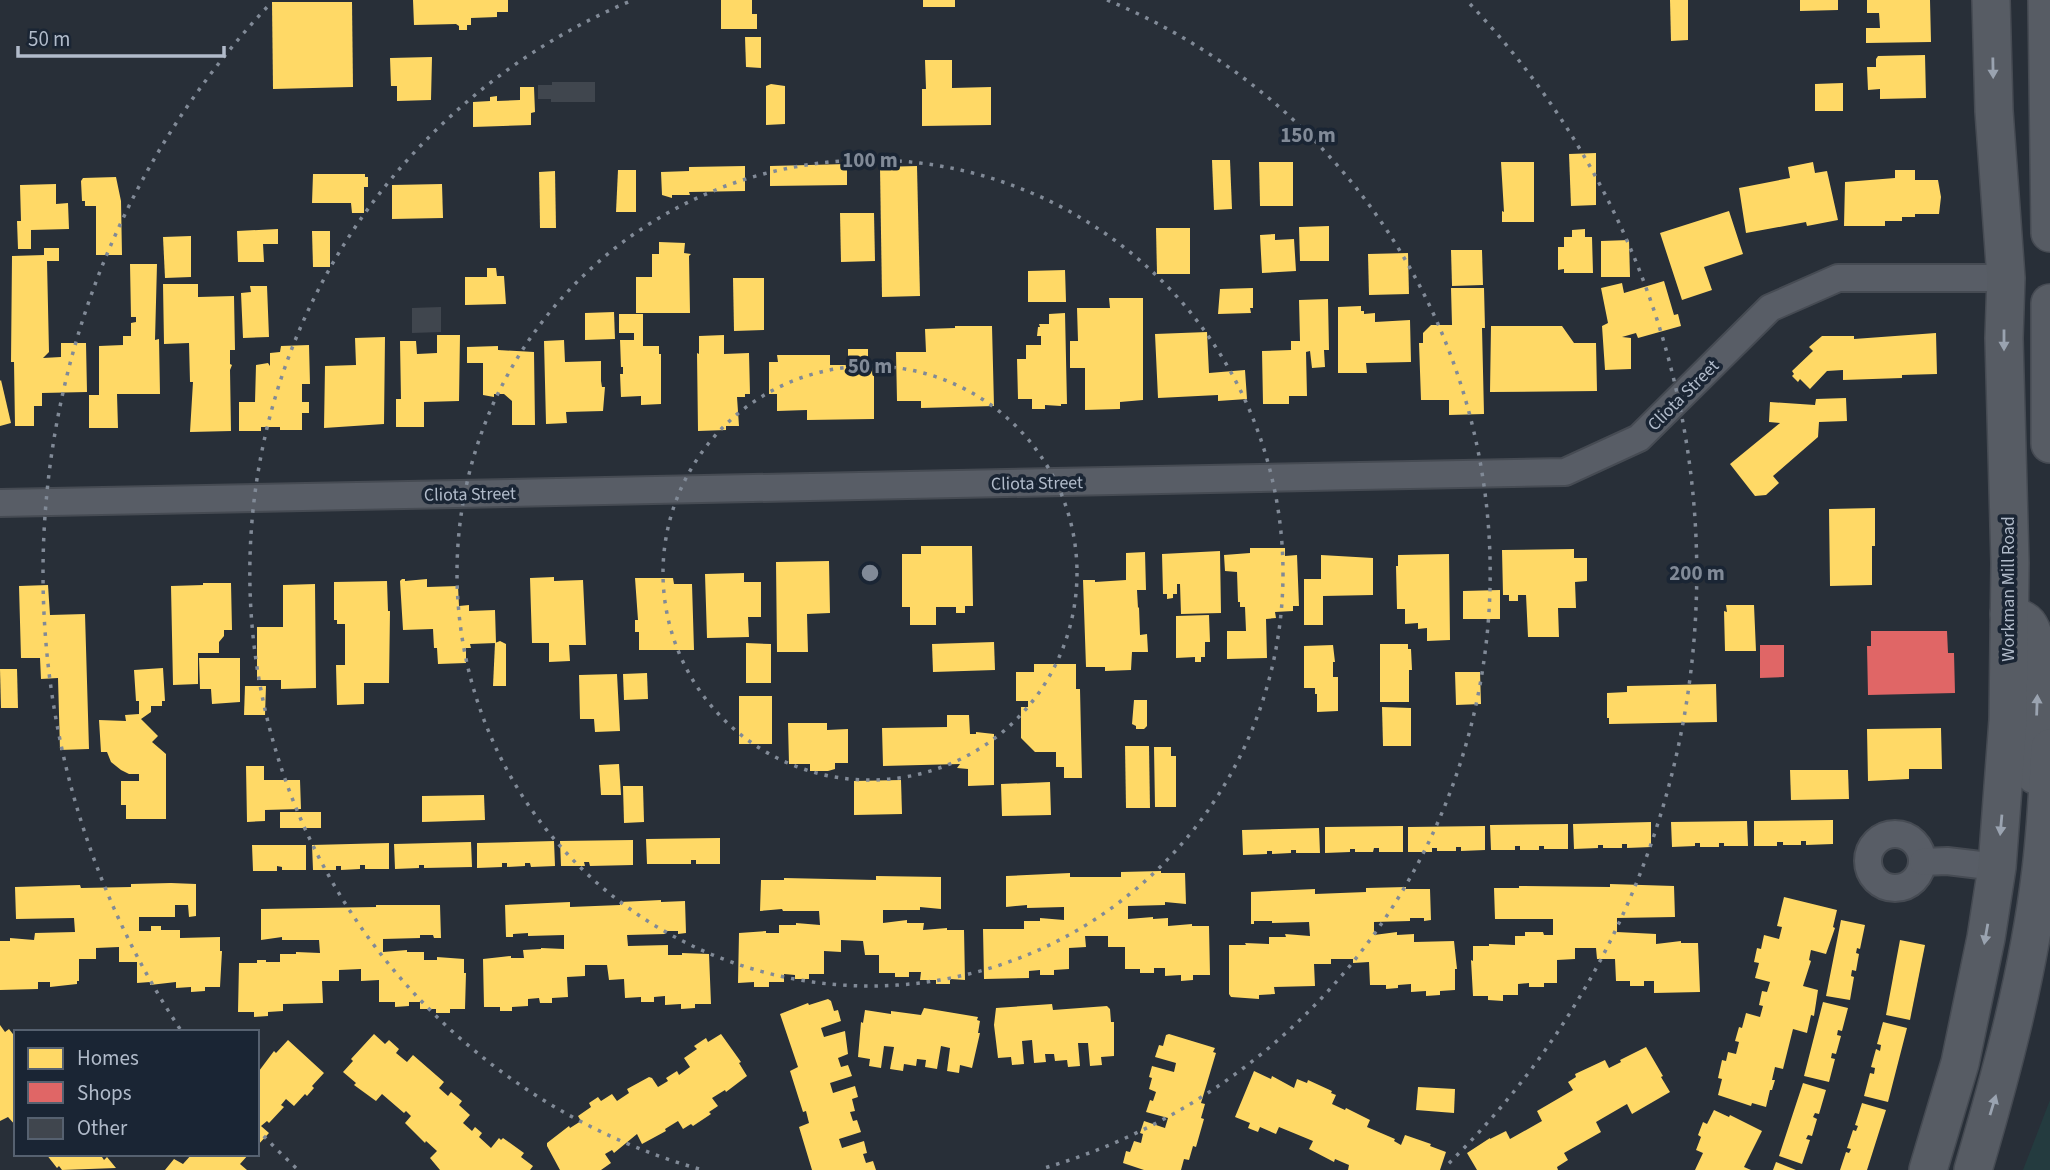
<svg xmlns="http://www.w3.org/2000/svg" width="2050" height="1170" font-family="'Source Sans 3',sans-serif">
<rect width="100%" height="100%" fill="#282f38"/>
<polygon fill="#243b3f" points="2050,1100 2050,1170 2023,1170"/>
<g fill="#ffd966">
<polygon points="413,0 508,0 508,12 497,12 497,17 471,18 471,25 467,25 467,30 459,30 459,26 456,24 414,25"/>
<polygon points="721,0 752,0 752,14 757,14 757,29 721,29"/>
<rect x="923" y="0" width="32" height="7"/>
<polygon points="1670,0 1688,0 1688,40 1671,41"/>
<polygon points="1800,0 1838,0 1838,10 1800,11"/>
<polygon points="1867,0 1930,0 1931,42 1866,43 1866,28 1880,28 1879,13 1867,13"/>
<polygon points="272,2 352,2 353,87 273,89"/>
<polygon points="745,37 761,37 761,68 746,67"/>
<polygon points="1925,55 1926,98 1880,99 1880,89 1868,90 1867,67 1876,67 1876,59 1878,56"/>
<polygon points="432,57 431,100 397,101 397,86 391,86 390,58"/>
<polygon points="925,60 952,60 952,88 991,87 991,125 922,126 922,89 926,89"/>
<polygon points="1843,83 1843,111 1815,111 1815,84"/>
<polygon points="771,84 785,86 785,124 766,125 766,86"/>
<polygon points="520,87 534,87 535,112 531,113 531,125 473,127 473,102 490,101 490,97 497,96 497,101 520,100"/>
<polygon points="1596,153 1596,205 1571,206 1569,154"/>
<polygon points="1212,160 1230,160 1232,209 1214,210"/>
<polygon points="1259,162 1293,162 1293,206 1260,206"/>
<polygon points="1501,162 1534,162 1534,222 1502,222 1502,211 1504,212"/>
<polygon points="1813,162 1815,173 1827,171 1838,220 1807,226 1806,222 1746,233 1739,188 1790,178 1788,167"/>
<polygon points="847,164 847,185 770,186 770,166"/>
<polygon points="745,166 745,191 689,192 690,195 672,195 672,198 662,195 661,172 689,171 689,167"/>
<polygon points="917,166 920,296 882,297 880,167"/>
<polygon points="618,170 636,170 636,212 616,212"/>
<polygon points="1895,170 1915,170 1915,180 1938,180 1941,197 1939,214 1915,214 1915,217 1902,217 1902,221 1885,221 1885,226 1844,226 1845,182 1895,178"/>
<polygon points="555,171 556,228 540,228 539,172"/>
<polygon points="313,174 365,174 365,177 368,177 368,187 364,187 364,213 352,213 351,203 312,203"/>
<polygon points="116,177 121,201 122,255 96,255 96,206 85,206 85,201 82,201 81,181 83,178"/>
<polygon points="56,184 56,204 68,203 69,229 31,230 31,249 18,249 17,221 21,221 20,185"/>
<polygon points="442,184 443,218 392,219 392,185"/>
<polygon points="1729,211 1743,254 1704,267 1712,290 1682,300 1660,233"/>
<polygon points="840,213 874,213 875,261 841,262"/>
<polygon points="1329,226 1329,261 1300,261 1299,227"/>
<polygon points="1156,228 1190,228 1190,274 1157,274"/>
<polygon points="278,229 278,244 263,244 264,262 238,262 237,231"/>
<polygon points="1585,229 1585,237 1592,237 1593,273 1564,273 1564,269 1558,270 1558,247 1564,247 1564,237 1572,237 1572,230"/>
<polygon points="312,231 330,231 330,267 313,267"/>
<polygon points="1275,234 1275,240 1294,239 1296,271 1262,273 1260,235"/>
<polygon points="191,236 191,277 165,278 163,237"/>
<polygon points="1629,240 1630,277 1601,277 1601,241"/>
<polygon points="659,242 685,243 684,253 691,254 689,256 690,313 636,313 636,277 652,277 652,254 659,254"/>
<polygon points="44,248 59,248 59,261 47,261 49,352 43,358 61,357 61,343 86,343 87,392 42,393 42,406 34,406 34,426 15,426 14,362 11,362 12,256 44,255"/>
<polygon points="1451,250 1482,250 1483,285 1452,286"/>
<polygon points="1408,253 1409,294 1369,295 1368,254"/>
<polygon points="130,264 157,264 155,340 159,339 160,394 117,394 118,428 89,428 89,395 99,395 99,346 123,345 123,336 131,336 131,323 136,322 136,317 131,317"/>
<polygon points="487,268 496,268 497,276 504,276 506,304 465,305 465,277 487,277"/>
<polygon points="1065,270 1066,302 1028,302 1028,271"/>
<polygon points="733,278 764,278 764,330 734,331"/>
<polygon points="1664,281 1674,315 1678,314 1681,326 1638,338 1636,333 1622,337 1631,338 1631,369 1605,370 1602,326 1608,323 1601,288 1622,283 1624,293"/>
<polygon points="163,284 198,284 198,297 234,296 235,350 230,350 230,364 232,365 230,370 231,431 190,432 193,382 190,382 189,343 164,344"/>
<polygon points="250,286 267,286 269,337 243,338 241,293 251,292"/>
<polygon points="1253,288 1253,308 1250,308 1251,313 1218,314 1220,289"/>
<polygon points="1451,288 1484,288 1485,328 1482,328 1484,414 1449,415 1449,400 1421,400 1419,343 1423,343 1423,333 1431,325 1452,325"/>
<polygon points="1109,298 1143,298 1143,400 1120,402 1120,409 1085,410 1085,368 1070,368 1070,341 1078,341 1077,308 1110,308"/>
<polygon points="1328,299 1329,350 1324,350 1325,367 1312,368 1310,351 1306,352 1307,396 1289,396 1289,404 1263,404 1262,351 1291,350 1291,341 1300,341 1299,300"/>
<polygon points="1361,306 1361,311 1364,311 1364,314 1375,313 1375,322 1410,320 1411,362 1366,363 1367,373 1338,373 1338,307"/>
<polygon points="614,312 615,339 585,340 585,313"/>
<polygon points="1065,313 1067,404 1061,404 1061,406 1045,405 1045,409 1032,409 1032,399 1018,399 1017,359 1026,359 1026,345 1041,345 1041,336 1037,336 1038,327 1040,327 1039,324 1049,324 1049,314"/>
<polygon points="619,314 643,314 643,346 659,346 659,354 661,354 661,404 641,405 641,396 621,397 620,374 623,374 623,367 621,367 620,340 634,340 634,333 619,333"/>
<polygon points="955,326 992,326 994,406 921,408 921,401 897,401 896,352 926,352 925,329 955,328"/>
<polygon points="1491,326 1562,326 1574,343 1596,343 1597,391 1490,392"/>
<polygon points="1207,332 1209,373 1245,370 1247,399 1218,401 1218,395 1158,398 1155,334"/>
<polygon points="1936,333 1937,374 1902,375 1902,378 1843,380 1843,370 1827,371 1810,389 1800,379 1798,382 1792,376 1794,374 1792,371 1813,351 1809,347 1822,336 1854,336 1854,339"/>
<polygon points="437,335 460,335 459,401 424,402 424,427 396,427 396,399 401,399 400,341 416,341 417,354 437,353"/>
<polygon points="724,335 724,354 749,353 750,394 745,394 745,397 737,397 739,426 726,426 726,430 698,431 697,353 699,354 699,336"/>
<polygon points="385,337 384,424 324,428 325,366 356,365 355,338"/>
<polygon points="564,340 565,362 601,361 601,381 602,387 605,387 603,411 566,412 567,423 546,424 544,341"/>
<polygon points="309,345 310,384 302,384 302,402 309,402 309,413 302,413 302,430 280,430 280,427 261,427 261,431 239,431 239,402 255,402 256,365 268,363 270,366 270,353 280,352 281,346"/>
<polygon points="498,346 498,350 534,352 535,425 512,425 512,401 504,394 494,394 494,397 483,395 483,363 467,363 467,347"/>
<polygon points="848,349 868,349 868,364 874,364 874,419 807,420 807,410 777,411 777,394 769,394 769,362 778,362 777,355 830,355 830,365 848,365"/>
<polygon points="1,380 11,423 0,426 0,381"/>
<polygon points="1846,398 1847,421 1819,422 1818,437 1773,476 1779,483 1766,495 1755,496 1730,464 1780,423 1769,422 1770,402 1815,405 1816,399"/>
<polygon points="1875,508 1875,546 1872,546 1872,585 1830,586 1829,509"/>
<polygon points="921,546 972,546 973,606 965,606 965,613 956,613 956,607 936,607 936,625 910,625 910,607 902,607 902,554 921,554"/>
<polygon points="1250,548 1285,548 1285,556 1297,555 1299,606 1293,606 1293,611 1275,612 1276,618 1266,619 1267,658 1227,659 1227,631 1246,631 1245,607 1240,607 1240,602 1238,602 1237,572 1225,571 1224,555 1250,553"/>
<polygon points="1574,549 1574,558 1587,558 1587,581 1575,582 1576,608 1558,608 1559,637 1528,637 1526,595 1518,595 1518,601 1509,601 1509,595 1503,595 1502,550"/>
<polygon points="1220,551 1221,613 1181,614 1180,584 1177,584 1177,594 1173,594 1173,598 1167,599 1167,594 1163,594 1162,554"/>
<polygon points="1145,552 1146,590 1137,590 1138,608 1139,607 1140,635 1147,634 1148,652 1132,652 1131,670 1105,671 1105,667 1086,667 1083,580 1095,580 1095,582 1126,580 1126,553"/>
<polygon points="1449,554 1450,640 1427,641 1427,628 1418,629 1418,623 1405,624 1405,609 1397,609 1396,566 1398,566 1398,555"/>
<polygon points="1321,555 1373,558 1373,595 1323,596 1323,625 1304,625 1304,579 1321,579"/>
<polygon points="829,561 830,613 807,614 808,652 777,652 776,562"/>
<polygon points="744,573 744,582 761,582 761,617 748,617 749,637 707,638 705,574"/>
<polygon points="554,577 554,581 583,580 586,645 569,645 570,661 549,662 549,643 532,643 530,578"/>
<polygon points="635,578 673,578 674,584 692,584 694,650 639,650 639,632 635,632 635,620 638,620"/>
<polygon points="402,579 405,579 405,581 427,579 427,587 458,586 459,606 469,605 469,611 495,610 496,643 470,644 471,648 466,648 466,663 438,664 437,648 434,648 433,629 403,630 400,581"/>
<polygon points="387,581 388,611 390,611 389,683 364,683 364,704 337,705 336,665 345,665 345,624 337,624 337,620 334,620 334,582"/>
<polygon points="203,583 231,583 232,630 224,630 224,636 219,642 219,653 198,653 198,684 173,685 171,586 203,585"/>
<polygon points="315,584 316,688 281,689 281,680 257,680 257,627 283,627 283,585"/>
<polygon points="48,585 50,615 85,614 89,749 60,750 58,678 41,679 40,658 21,658 19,586"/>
<polygon points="1500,590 1500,619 1463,619 1463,591"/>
<polygon points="1726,605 1754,605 1756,651 1725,651 1724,611 1727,612"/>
<polygon points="1209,615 1210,642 1205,642 1205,657 1201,657 1201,662 1195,662 1195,657 1176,658 1176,616"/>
<polygon points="500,641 506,644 506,686 493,686 495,643"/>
<polygon points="994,642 995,670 933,672 932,644"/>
<polygon points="746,643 771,644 771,683 746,683"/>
<polygon points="1380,644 1408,644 1408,649 1411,649 1412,670 1409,670 1409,702 1380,702"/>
<polygon points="1333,645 1335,662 1333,662 1333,677 1338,677 1338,711 1317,712 1317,694 1315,694 1315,688 1304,688 1304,646"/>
<polygon points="199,658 240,658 240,702 212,704 211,689 200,689"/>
<polygon points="1034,664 1076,664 1076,689 1080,689 1082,778 1064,778 1064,767 1056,767 1056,752 1035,752 1021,738 1021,707 1028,707 1028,701 1016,701 1016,672 1034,672"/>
<polygon points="163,668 165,701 162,701 162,706 151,706 151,712 141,719 158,736 152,742 166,754 166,819 126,819 126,805 121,805 121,781 139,781 139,774 129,774 121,770 111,762 107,752 101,752 99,720 126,721 125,715 139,714 139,701 136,701 134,670"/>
<polygon points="0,669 17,669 18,708 1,708"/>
<polygon points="1455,672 1480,672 1481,704 1456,705"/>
<polygon points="647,673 648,699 624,700 623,674"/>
<polygon points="617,674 620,731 595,732 594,719 580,719 579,675"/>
<polygon points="1716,684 1717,722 1609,724 1609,718 1607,718 1607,693 1627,692 1627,686"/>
<polygon points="245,686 266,686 265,715 244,715"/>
<rect x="739" y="696" width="33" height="48"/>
<polygon points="1134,700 1147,700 1147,726 1144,729 1136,729 1136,726 1132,724"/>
<polygon points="1382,707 1411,708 1411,746 1383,746"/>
<polygon points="947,715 969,715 970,734 976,734 976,732 994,734 994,785 968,786 968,769 957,768 960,764 883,766 882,728 947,727"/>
<polygon points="788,723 827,723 827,730 848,729 848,763 835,763 835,769 828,771 810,771 810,764 789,764"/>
<polygon points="1941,728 1942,769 1909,769 1909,779 1868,781 1867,729"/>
<polygon points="1125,746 1149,746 1150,808 1126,808"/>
<polygon points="1154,747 1171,747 1171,756 1176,756 1176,807 1155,807"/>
<polygon points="619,764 621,795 601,795 599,765"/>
<polygon points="246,766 264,766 264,780 300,780 301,809 265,810 265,821 247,822"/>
<polygon points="1790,770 1848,770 1849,799 1791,800"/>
<polygon points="901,780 902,814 854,815 854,781"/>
<polygon points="1050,782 1051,815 1002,816 1001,784"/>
<polygon points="623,786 643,786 644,822 624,823"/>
<polygon points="484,795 485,820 422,822 422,796"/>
<rect x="280" y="812" width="41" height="16"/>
<polygon points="1833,820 1833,844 1806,845 1806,841 1801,841 1801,845 1783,845 1783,842 1777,842 1777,846 1754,846 1754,821"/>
<polygon points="1747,821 1748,846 1724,846 1724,843 1719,843 1719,847 1700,847 1700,843 1695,843 1695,846 1672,847 1671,822"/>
<polygon points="1651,822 1651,847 1627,848 1627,844 1622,844 1622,848 1603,848 1603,845 1598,845 1598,848 1574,849 1573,824"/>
<polygon points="1568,824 1568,849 1544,849 1544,846 1539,846 1539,850 1520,850 1520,846 1515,846 1515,850 1491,850 1490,825"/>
<polygon points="1403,826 1403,852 1379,852 1379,848 1374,848 1373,852 1355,852 1355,849 1350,849 1350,852 1325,853 1325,827"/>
<polygon points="1485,826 1485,850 1461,851 1461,847 1456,847 1456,851 1437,851 1437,848 1432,848 1432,852 1408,852 1408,827"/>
<polygon points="1319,828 1320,853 1296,853 1296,850 1291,850 1291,853 1272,854 1272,851 1267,851 1267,854 1243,855 1242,830"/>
<polygon points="720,838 720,864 696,864 696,860 691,860 691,864 647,864 646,839"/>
<polygon points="633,840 633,865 590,866 589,862 584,862 585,866 561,866 560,841"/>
<polygon points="554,841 555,866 531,867 530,863 525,863 525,866 507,867 507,863 502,863 502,867 477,868 477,843"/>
<polygon points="471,842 472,867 424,868 424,865 419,865 419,868 395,869 394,844"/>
<polygon points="389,843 389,869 365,869 365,865 360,865 360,869 341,870 341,866 336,866 336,870 313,870 312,845"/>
<polygon points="252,845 306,845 306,870 282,870 282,867 277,866 277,871 253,871"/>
<polygon points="1161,871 1161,873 1185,873 1186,904 1165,902 1165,905 1128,906 1128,919 1153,917 1153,919 1168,918 1168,926 1192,924 1192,926 1209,926 1210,975 1193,975 1193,980 1181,981 1181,975 1165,976 1165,968 1154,968 1154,973 1140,973 1140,969 1125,969 1125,947 1108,947 1108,936 1085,936 1086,947 1069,948 1069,969 1054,970 1054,975 1040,975 1040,970 1029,971 1029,978 984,979 983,929 1024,929 1024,921 1040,921 1040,918 1064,920 1064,907 1027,908 1027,905 1006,907 1006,876 1070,873 1070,877 1121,877 1121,872"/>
<polygon points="876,876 941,877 941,909 920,907 920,910 883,910 883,923 907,920 907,923 924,923 923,930 947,928 947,930 964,930 965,980 950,979 950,984 936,984 936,980 920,980 921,972 909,972 909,977 895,977 895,973 879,973 879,955 865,955 863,941 841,940 841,952 824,951 824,974 809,974 809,979 795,979 795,975 784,974 784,982 769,982 769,987 754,987 754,982 738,983 739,933 766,931 766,933 779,933 779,925 796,925 796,923 820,925 819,911 783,911 782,909 760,911 761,880 784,880 784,878 876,880"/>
<polygon points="171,883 196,884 196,916 189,917 188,905 175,905 175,917 139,917 139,931 151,931 151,926 161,926 161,930 180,930 180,938 220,937 220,951 222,951 220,987 205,987 205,991 191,992 191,987 176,988 176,982 150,985 150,982 137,983 137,962 119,962 119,947 96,948 96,959 79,959 79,981 77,981 77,984 50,987 50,982 38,982 38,989 0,990 0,941 10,941 10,938 34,940 35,933 75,932 74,918 16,919 15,887 80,885 81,888 131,887 131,884"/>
<polygon points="1610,884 1674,886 1675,917 1617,918 1617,932 1656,934 1656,944 1681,941 1681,943 1698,943 1700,992 1654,993 1654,981 1644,981 1644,986 1630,986 1630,981 1616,981 1615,959 1597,959 1596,948 1575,948 1575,959 1557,960 1557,983 1544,983 1544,987 1529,987 1529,983 1518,984 1518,995 1503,995 1503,1001 1488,1000 1488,996 1473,996 1471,960 1473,961 1473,946 1489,946 1489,944 1515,945 1515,936 1525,936 1525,932 1543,932 1544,935 1553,935 1553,919 1495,919 1494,888 1519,888 1519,886 1610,887"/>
<polygon points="1406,887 1406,889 1430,889 1431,920 1424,921 1424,918 1410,918 1410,921 1374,922 1374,935 1397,932 1397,935 1414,934 1414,942 1454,941 1457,969 1455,969 1455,990 1440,991 1440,995 1426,996 1426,991 1411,992 1411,984 1398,985 1398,988 1386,989 1386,985 1370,985 1369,962 1353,963 1353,959 1331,959 1331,964 1314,964 1315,986 1274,987 1275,994 1259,995 1259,999 1231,997 1229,994 1229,945 1246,945 1245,943 1269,944 1269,937 1286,937 1285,934 1310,936 1309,922 1272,923 1272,921 1254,921 1254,924 1251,924 1251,892 1315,889 1315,894 1366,892 1366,888"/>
<polygon points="1784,897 1837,910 1833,927 1835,928 1826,954 1811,950 1809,960 1811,961 1803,986 1818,990 1814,1016 1811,1015 1807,1033 1793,1029 1783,1069 1775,1067 1772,1080 1775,1080 1772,1090 1770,1090 1766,1107 1752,1103 1751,1106 1718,1095 1722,1079 1718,1078 1722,1060 1726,1061 1728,1052 1736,1054 1739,1042 1735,1041 1739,1027 1742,1028 1746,1013 1760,1017 1763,1006 1759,1005 1762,991 1767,992 1770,982 1755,978 1759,963 1754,962 1757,948 1761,949 1764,935 1779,939 1782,927 1777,926"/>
<polygon points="661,900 661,902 685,901 686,933 678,934 678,931 664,931 665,934 627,935 628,946 668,945 668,955 682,955 682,953 709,954 711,1004 695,1004 695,1008 681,1009 681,1004 665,1005 665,996 654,997 654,1002 641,1002 641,997 625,998 624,979 609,980 607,965 585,965 585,976 567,977 568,997 552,998 552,1003 540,1003 539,998 528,999 528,1006 512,1007 512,1011 500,1011 500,1007 484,1007 483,959 511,956 511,958 524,958 523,950 541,949 541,948 564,949 564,935 528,936 528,933 513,934 513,937 506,937 505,905 570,902 570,907 620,905 620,902"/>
<polygon points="376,905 440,905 441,938 434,938 433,935 420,935 420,938 383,939 383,952 407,950 407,952 424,952 424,960 437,960 437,957 464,959 464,973 466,973 465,1009 450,1009 450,1013 436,1013 436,1009 420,1009 420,1002 409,1002 409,1006 395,1007 395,1002 379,1002 379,980 361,981 361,969 339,970 339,981 322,981 323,1003 283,1004 283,1011 268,1012 268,1016 254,1017 254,1012 238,1012 239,963 257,963 257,960 266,960 266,962 280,962 280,954 296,954 296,952 320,953 319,940 282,940 282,937 261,940 261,909 376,907"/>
<polygon points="1841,920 1865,925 1860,949 1857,948 1856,953 1859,954 1856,971 1852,970 1851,976 1854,977 1850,1000 1826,996"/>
<polygon points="1900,940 1925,945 1910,1020 1886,1015"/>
<polygon points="828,999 831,1001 834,1011 838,1010 841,1021 821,1028 824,1037 845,1031 848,1054 838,1058 841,1067 848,1065 852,1076 830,1083 833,1093 855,1086 858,1097 852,1099 855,1111 850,1112 853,1121 857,1120 861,1132 839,1139 842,1148 864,1141 867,1153 863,1154 866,1163 873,1161 876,1170 812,1170 799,1127 809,1123 806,1111 803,1112 790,1071 798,1067 780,1014 808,1003 809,1005"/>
<polygon points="1823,1002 1848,1008 1842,1031 1838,1030 1837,1035 1841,1036 1836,1054 1832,1053 1831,1058 1835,1059 1829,1082 1804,1076"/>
<polygon points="1052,1004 1053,1010 1107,1006 1110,1009 1111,1022 1114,1022 1114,1056 1101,1057 1102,1065 1090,1066 1088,1043 1078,1043 1080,1066 1068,1067 1067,1060 1055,1061 1054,1054 1045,1054 1046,1062 1034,1063 1032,1040 1022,1041 1024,1064 1012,1065 1011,1057 998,1058 994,1025 996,1008"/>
<polygon points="924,1008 978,1017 977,1020 980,1021 978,1033 980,1033 972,1068 960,1065 959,1073 947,1071 950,1048 941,1046 937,1069 925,1067 926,1060 917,1059 916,1066 904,1064 903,1071 890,1069 894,1047 884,1046 881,1068 869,1066 870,1059 858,1057 861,1022 863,1023 865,1010 891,1014 891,1011 921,1015"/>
<polygon points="1883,1022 1907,1028 1888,1102 1864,1096 1870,1073 1874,1074 1875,1068 1871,1067 1876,1049 1880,1051 1881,1045 1877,1044"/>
<polygon points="0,1025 5,1032 9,1029 16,1038 16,1061 13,1062 16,1065 16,1126 8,1117 0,1121"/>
<polygon points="374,1034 385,1044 389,1040 399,1049 396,1053 407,1062 413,1055 444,1082 439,1088 448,1096 451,1092 462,1101 459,1105 470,1115 463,1123 472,1131 475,1127 482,1133 479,1137 491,1148 499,1138 501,1140 503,1138 524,1153 521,1157 533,1166 530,1170 440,1170 430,1158 437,1151 426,1141 425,1143 405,1123 411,1116 406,1111 404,1113 382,1094 376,1101 354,1085 356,1083 343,1072 353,1061 351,1059"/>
<polygon points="721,1034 741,1062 739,1063 747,1076 726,1092 725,1090 712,1098 718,1106 709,1112 711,1114 693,1126 691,1124 683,1129 678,1121 665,1129 666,1131 642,1144 637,1134 614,1153 612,1150 605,1154 611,1163 601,1170 560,1170 547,1146 547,1143 569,1126 570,1128 581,1121 578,1116 591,1107 589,1103 598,1097 601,1101 612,1094 617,1101 629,1093 627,1089 649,1077 652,1078 658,1087 668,1081 666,1078 677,1071 679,1075 690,1067 684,1058 697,1049 694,1046 706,1038 708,1042"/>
<polygon points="1169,1034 1215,1048 1213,1052 1216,1053 1201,1103 1205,1104 1201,1118 1204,1119 1196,1147 1193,1146 1189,1160 1184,1159 1181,1170 1144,1170 1123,1163 1126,1151 1130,1152 1134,1141 1141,1143 1143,1134 1140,1133 1144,1121 1165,1128 1168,1118 1146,1112 1150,1100 1153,1101 1156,1092 1149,1089 1152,1078 1149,1077 1152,1066 1174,1072 1176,1063 1155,1057 1159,1045 1163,1046 1166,1035"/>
<polygon points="288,1040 324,1073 312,1086 314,1088 307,1096 305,1094 294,1106 286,1099 281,1105 284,1107 269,1123 267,1121 261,1126 269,1133 257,1146 257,1069 259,1071 274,1051 276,1053"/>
<polygon points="1646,1047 1663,1076 1661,1077 1670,1092 1632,1114 1627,1104 1596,1122 1601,1132 1564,1153 1568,1160 1557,1167 1558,1170 1477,1170 1467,1153 1490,1138 1490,1139 1506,1131 1510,1139 1542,1121 1537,1111 1573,1090 1568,1082 1576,1077 1575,1074 1605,1060 1609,1068 1621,1062 1620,1060"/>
<polygon points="1254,1071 1271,1079 1272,1076 1294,1088 1297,1079 1307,1083 1308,1080 1332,1091 1331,1093 1336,1095 1332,1104 1345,1110 1346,1108 1370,1120 1367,1127 1395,1139 1394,1141 1401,1145 1405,1135 1431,1144 1430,1146 1446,1152 1440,1170 1348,1170 1349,1165 1335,1159 1334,1162 1309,1149 1313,1141 1279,1127 1276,1134 1260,1127 1258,1132 1248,1128 1250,1123 1235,1117"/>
<polygon points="1803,1083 1826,1090 1819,1114 1815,1113 1813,1117 1817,1119 1812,1136 1808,1135 1806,1139 1810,1140 1802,1164 1779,1156"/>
<polygon points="1418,1087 1455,1089 1454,1113 1416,1110"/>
<polygon points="1862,1103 1886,1110 1867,1170 1840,1170 1846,1152 1849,1153 1851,1149 1847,1148 1853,1130 1856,1131 1858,1126 1855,1125"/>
<polygon points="1714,1110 1729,1117 1730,1115 1762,1131 1744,1167 1751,1170 1695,1170 1703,1153 1696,1150 1701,1137 1698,1135 1703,1122 1707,1124"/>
<polygon points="46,1154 100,1154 104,1160 107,1157 116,1168 62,1170 59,1166 57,1168"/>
<polygon points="192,1154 249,1154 240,1164 247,1170 165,1170 174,1159 183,1164"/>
<polygon points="1776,1162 1796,1170 1773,1170"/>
</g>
<g fill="#e06666">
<polygon points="1871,631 1947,631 1948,653 1954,653 1955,693 1868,695 1867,646 1871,646"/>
<polygon points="1760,645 1784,645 1784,677 1760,678"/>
</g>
<g fill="#40464e">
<polygon points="552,82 595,82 595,102 551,102 551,99 538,99 538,85 552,85"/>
<polygon points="441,307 441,332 412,333 412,308"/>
</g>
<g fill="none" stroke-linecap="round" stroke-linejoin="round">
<defs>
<g id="minor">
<polyline points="0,503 1565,472 1639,438 1770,308 1838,278 2006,278"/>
<circle cx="1895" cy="861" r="27"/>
<polyline points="1923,862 1947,861 1997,867"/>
</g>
<g id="secondary">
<polyline points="2047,0 2050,233"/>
<polyline points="2050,303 2050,444"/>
<path d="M 2009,614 C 2016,617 2023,618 2028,624 C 2046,646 2037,744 2035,775"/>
<polyline points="1928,1170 1960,1063 1986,938 1997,867 2008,720 2010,563 2004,338 2006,278 1994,111 1991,0"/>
<path d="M 1973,1170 C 2002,1072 2029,971 2041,870 C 2046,829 2048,788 2050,748"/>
</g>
</defs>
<use href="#minor" stroke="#464b53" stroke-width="30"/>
<use href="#secondary" stroke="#464b53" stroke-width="40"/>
<use href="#minor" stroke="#585d66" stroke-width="26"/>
<use href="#secondary" stroke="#575c64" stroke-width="37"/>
</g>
<defs><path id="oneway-solid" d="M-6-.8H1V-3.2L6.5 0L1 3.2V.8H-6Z" transform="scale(1.75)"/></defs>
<g fill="#9aa3b0">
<use href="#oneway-solid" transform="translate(1993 68) rotate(89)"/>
<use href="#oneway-solid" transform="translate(2004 340) rotate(90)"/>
<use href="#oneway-solid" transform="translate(2037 705) rotate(-88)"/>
<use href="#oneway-solid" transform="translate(2001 825) rotate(95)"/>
<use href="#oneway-solid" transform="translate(1986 934) rotate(100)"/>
<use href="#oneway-solid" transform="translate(1993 1105) rotate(-73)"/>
</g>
<g fill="none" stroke="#818a97" stroke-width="3.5" stroke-dasharray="3.5 7">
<circle cx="870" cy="573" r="207"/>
<circle cx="870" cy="573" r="413"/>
<path d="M699 1169A620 620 0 0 1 633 0M1107 0A620 620 0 0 1 1041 1169"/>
<path d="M296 1168A827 827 0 0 1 260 1132M180 1029A827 827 0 0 1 270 4M1470 4A827 827 0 0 1 1444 1168"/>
</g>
<g text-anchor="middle" stroke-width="7" stroke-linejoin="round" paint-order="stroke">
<g font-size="18" fill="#b1bbca" stroke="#1a2534">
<text transform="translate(1683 395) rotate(-45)" y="6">Cliota Street</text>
<text transform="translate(1037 483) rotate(-1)" y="6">Cliota Street</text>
<text transform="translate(470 494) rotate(-1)" y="6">Cliota Street</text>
<text transform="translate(2008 589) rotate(-90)" y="6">Workman Mill Road</text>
</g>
</g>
<circle cx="870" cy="573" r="10" fill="#818a97" stroke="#1a2534" stroke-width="3.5"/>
<g font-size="21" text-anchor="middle" font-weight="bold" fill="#818a97" stroke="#1a2534" stroke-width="7" stroke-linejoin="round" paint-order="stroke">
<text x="1308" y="142">150 m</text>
<text x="870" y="167">100 m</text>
<text x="870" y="373">50 m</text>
<text x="1697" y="580">200 m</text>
</g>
<rect x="14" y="1030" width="245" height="126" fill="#1a2534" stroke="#566170" stroke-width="2"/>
<rect x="28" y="1048" width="35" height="21" fill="#ffd966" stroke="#566170" stroke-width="2"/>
<text x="77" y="1065" font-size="21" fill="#b1bbca">Homes</text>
<rect x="28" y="1082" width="35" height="21" fill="#e06666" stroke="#566170" stroke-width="2"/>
<text x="77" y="1100" font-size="21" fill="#b1bbca">Shops</text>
<rect x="28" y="1118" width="35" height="21" fill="#40464e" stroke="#566170" stroke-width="2"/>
<text x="77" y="1135" font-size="21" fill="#b1bbca">Other</text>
<path d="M18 46v10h206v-10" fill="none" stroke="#b1bbca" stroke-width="3.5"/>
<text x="28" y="46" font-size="21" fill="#b1bbca" stroke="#1a2534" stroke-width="5" paint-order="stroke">50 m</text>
</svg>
